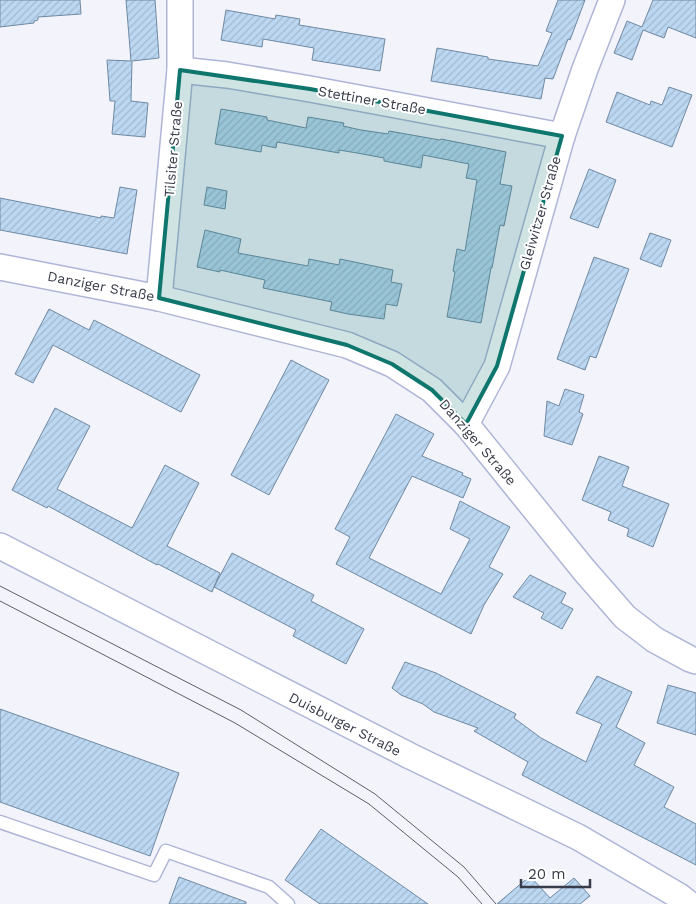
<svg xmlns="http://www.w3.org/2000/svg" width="696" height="904" font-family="'Work Sans',sans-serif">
<defs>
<pattern id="building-hatch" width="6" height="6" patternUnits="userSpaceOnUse" patternTransform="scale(1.25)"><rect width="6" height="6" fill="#bcd7f1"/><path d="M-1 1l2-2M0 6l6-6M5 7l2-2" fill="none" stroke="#a2b9d0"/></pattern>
</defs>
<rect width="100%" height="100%" fill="#f2f3fb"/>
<g fill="url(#building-hatch)" stroke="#6f89a2">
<polygon points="0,0 80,0 81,14 38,17 38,20 34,21 34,23 0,27"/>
<polygon points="126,0 155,0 159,58 132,61 131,101 148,103 145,137 112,134 115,101 110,101 107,60 131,61"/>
<polygon points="558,0 585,0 570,40 568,39 553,79 545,78 541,99 431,81 437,48 488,57 488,59 538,66 552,33 546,31"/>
<polygon points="653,0 696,0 696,38 668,27 664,38 643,30 632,60 614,53 627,21 642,27"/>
<polygon points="226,10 275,19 276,15 300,19 299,25 385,39 380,71 312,60 314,48 263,39 262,47 221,40"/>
<polygon points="669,87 692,95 672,147 606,122 617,92 650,105 651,101 662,105"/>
<polygon points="221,109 267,117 267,120 306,128 308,117 344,123 343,126 361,130 388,134 389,131 440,140 441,139 506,152 500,184 512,186 504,226 500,225 492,268 491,268 481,323 447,317 455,272 453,271 457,249 465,251 477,180 466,178 469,164 423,155 421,168 384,161 384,158 357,153 339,150 339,153 277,142 276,148 262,145 261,152 215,144"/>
<polygon points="589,169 616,180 598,228 570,218"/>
<polygon points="120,187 137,190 127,254 0,230 0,198 101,218 101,216 114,218"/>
<polygon points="207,187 227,191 225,209 204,205"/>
<polygon points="205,230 241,239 238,253 308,266 309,259 339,265 340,259 393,270 391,282 402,284 397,306 386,304 384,319 348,314 330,310 332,302 263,288 265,280 220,270 220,272 197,267"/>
<polygon points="650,233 671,240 661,267 640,259"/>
<polygon points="594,257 629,269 596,358 590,356 585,370 557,359"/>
<polygon points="49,309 89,330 94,320 200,375 181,412 53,345 33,383 15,374"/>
<polygon points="291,360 329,380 269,495 231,475"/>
<polygon points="565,389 584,395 579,412 583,414 572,445 544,436 547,401 559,406"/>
<polygon points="55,408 90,426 57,489 132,528 165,465 199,483 167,546 220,573 214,587 232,553 314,595 311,601 364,629 346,664 293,636 296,630 214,587 212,592 158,564 157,565 48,506 47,508 12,490"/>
<polygon points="396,414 434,434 422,456 463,473 462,475 471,479 463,498 412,476 369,558 441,594 470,539 450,529 460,501 510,527 489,567 503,574 484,605 471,634 336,564 350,537 335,529"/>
<polygon points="599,456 629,467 622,486 669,504 653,547 627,536 629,529 608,520 611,512 582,500"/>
<polygon points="530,575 566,593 561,603 573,609 562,629 541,618 544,613 513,597"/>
<polygon points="405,662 436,673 516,714 514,718 541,738 586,762 602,724 576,713 597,676 632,692 616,727 645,743 634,765 674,787 664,807 696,824 696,865 522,775 528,762 474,731 478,728 434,712 423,704 401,695 392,688"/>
<polygon points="668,685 696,693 696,735 657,723"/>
<polygon points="0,709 179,773 150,856 0,802"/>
<polygon points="321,829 428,904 320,904 285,880"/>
<polygon points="530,876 550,898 574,878 590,896 580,904 497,904"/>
<polygon points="179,877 246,902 246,904 169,904"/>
</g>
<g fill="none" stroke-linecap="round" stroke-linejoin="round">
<defs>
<polyline id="lane" points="0,822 154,875 166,851 269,887 288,904"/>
<g id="street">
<polyline points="180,70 227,75 310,89 562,136"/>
<polyline points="0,267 159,298 347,345 392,364 432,390 466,424 584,570 625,617 655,640 690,659 696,661"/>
<polyline points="159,298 180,70 180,0"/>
<polyline points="466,424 497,366 562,136 585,69 612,0"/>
<polyline points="0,546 410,756 578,837 679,896 689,904"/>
</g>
</defs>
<use href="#lane" stroke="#afb5d7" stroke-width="15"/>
<use href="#street" stroke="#afb5d7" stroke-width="28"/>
<use href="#lane" stroke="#fff" stroke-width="12"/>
<use href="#street" stroke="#fff" stroke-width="25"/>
<g stroke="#5c5f6c" stroke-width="1">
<polyline points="0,586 241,710 375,794 464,867 496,904"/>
<polyline points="0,601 235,723 369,804 458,877 482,904"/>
</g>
</g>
<path fill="#0f766e" fill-opacity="0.2" stroke="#0f766e" stroke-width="4" stroke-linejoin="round" d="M 180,70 L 310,89 L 562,136 L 497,366 L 466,424 L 432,390 L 392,364 L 347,345 L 159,298 Z"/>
<g text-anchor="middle" stroke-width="4" stroke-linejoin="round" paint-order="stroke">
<g font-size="14" fill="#383b49" stroke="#fff">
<text transform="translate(372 100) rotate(10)" y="5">Stettiner Straße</text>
<text transform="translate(173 149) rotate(-85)" y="5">Tilsiter Straße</text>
<text transform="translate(540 213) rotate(-74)" y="5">Gleiwitzer Straße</text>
<text transform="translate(101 286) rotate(11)" y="5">Danziger Straße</text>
<text transform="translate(478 442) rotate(49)" y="5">Danziger Straße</text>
<text transform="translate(345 724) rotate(27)" y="5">Duisburger Straße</text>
</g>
</g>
<path d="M521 879v8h69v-8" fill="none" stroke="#383b49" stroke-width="2.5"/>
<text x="528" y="879" font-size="15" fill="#383b49" stroke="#ffffff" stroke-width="4" paint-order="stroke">20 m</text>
</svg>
